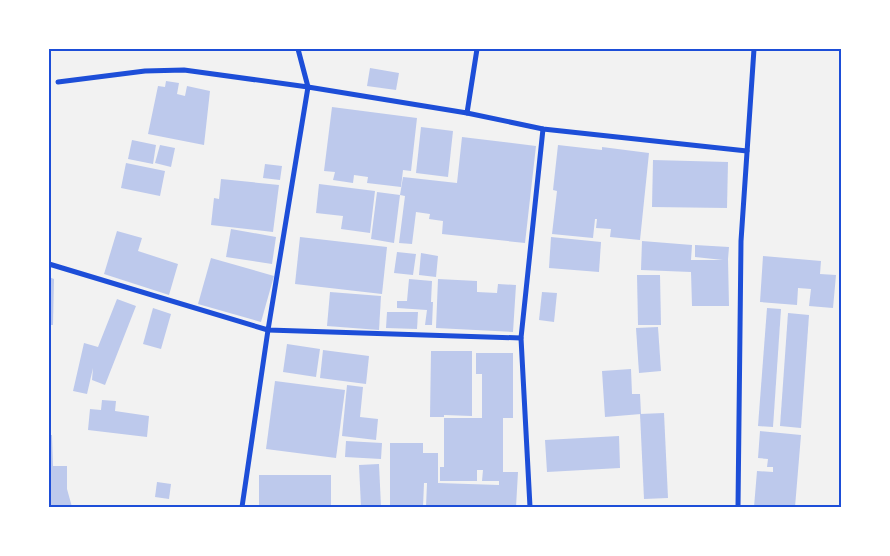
<svg xmlns="http://www.w3.org/2000/svg" width="890" height="556" font-family="'Sofia Sans Condensed',sans-serif">
<rect width="100%" height="100%" fill="#f2f2f2"/>
<g fill="#bdc9ec">
<polygon points="370,68 399,73 396,90 367,86"/>
<polygon points="166,81 179,83 177,94 185,96 187,86 210,91 204,145 148,134 158,86 165,87"/>
<polygon points="332,107 417,118 411,171 403,170 401,187 367,183 368,177 354,175 353,183 333,180 335,172 324,171"/>
<polygon points="421,127 453,131 448,177 416,173"/>
<polygon points="462,137 536,146 525,243 442,234 443,221 429,219 430,214 416,212 412,244 399,243 405,196 400,195 394,243 371,239 377,192 400,195 403,177 457,183"/>
<polygon points="132,140 156,145 153,164 128,159"/>
<polygon points="160,145 175,148 171,167 155,163"/>
<polygon points="558,145 602,150 602,147 649,153 640,240 610,237 611,229 596,228 597,219 595,219 593,238 552,234 557,191 553,190"/>
<polygon points="653,160 728,162 727,208 652,207"/>
<polygon points="126,163 165,171 160,196 121,188"/>
<polygon points="265,164 282,166 280,180 263,178"/>
<polygon points="221,179 279,185 273,232 211,225 214,198 219,199"/>
<polygon points="319,184 375,191 370,233 341,229 343,216 316,213"/>
<polygon points="231,229 276,237 272,264 226,257"/>
<polygon points="117,231 142,238 138,251 178,264 169,295 104,274"/>
<polygon points="300,237 387,247 382,294 295,284"/>
<polygon points="551,237 601,242 599,272 549,268"/>
<polygon points="642,241 692,245 691,260 723,260 695,257 695,245 729,247 728,259 729,306 692,306 691,272 641,270"/>
<polygon points="397,252 416,254 413,275 394,273"/>
<polygon points="421,253 438,256 436,277 419,275"/>
<polygon points="763,256 821,261 820,274 836,275 833,308 809,306 811,289 798,288 797,305 760,302"/>
<polygon points="211,258 274,276 261,322 198,304"/>
<polygon points="637,275 660,275 661,325 638,325"/>
<polygon points="49,277 54,279 53,325 49,325"/>
<polygon points="409,279 432,281 431,302 433,302 432,325 425,325 427,310 397,308 397,301 407,301"/>
<polygon points="438,279 477,281 477,292 497,293 498,284 516,285 513,332 436,328"/>
<polygon points="330,292 381,296 379,330 327,326"/>
<polygon points="542,292 557,293 554,322 539,320"/>
<polygon points="117,299 136,306 105,385 92,380 93,368 87,394 73,391 84,343 98,347"/>
<polygon points="153,308 171,314 161,349 143,344"/>
<polygon points="767,308 781,309 773,427 758,426"/>
<polygon points="387,312 418,312 417,329 386,328"/>
<polygon points="788,313 809,315 801,428 780,426"/>
<polygon points="658,327 661,371 639,373 636,328"/>
<polygon points="287,344 320,349 316,377 283,372"/>
<polygon points="323,350 369,356 366,384 320,378"/>
<polygon points="431,351 472,351 472,416 444,415 444,417 430,417"/>
<polygon points="476,353 513,353 513,418 503,418 503,472 518,472 516,507 426,507 427,483 424,483 423,507 390,507 390,443 423,443 423,453 438,453 438,483 499,485 499,481 482,481 483,470 477,470 477,481 440,481 440,467 444,467 444,418 482,418 482,374 476,374"/>
<polygon points="631,369 632,394 640,394 641,414 605,417 602,371"/>
<polygon points="275,381 345,390 336,458 266,449"/>
<polygon points="347,385 363,387 360,417 378,419 376,440 342,436"/>
<polygon points="102,400 116,401 115,411 149,416 147,437 88,430 90,409 101,410"/>
<polygon points="664,413 668,498 644,499 640,414"/>
<polygon points="760,431 801,435 795,507 754,507 757,471 773,472 773,467 767,467 768,459 758,458"/>
<polygon points="49,435 52,435 53,466 67,466 67,489 72,507 49,507 49,490 51,490 51,486 49,486"/>
<polygon points="619,436 620,468 547,472 545,440"/>
<polygon points="346,441 382,443 381,459 345,457"/>
<polygon points="379,464 381,507 361,507 359,465"/>
<rect x="259" y="475" width="72" height="32"/>
<polygon points="157,482 171,484 169,499 155,497"/>
</g>
<g fill="none" stroke-linecap="round" stroke-linejoin="round">
<g stroke="#1d4ed8" stroke-width="5">
<polyline points="58,82 145,71 184,70 308,87 467,113 543,129 747,151"/>
<polyline points="467,113 477,49"/>
<polyline points="49,264 268,330 521,338"/>
<polyline points="242,507 268,330 308,87 298,49"/>
<polyline points="530,507 521,338 543,129"/>
<polyline points="738,507 741,241 754,49"/>
</g>
</g>
<rect width="890" height="556" fill="none" stroke="#ffffff" stroke-width="100"/>
<rect x="50" y="50" width="790" height="456" fill="none" stroke="#1d4ed8" stroke-width="2"/>
</svg>
